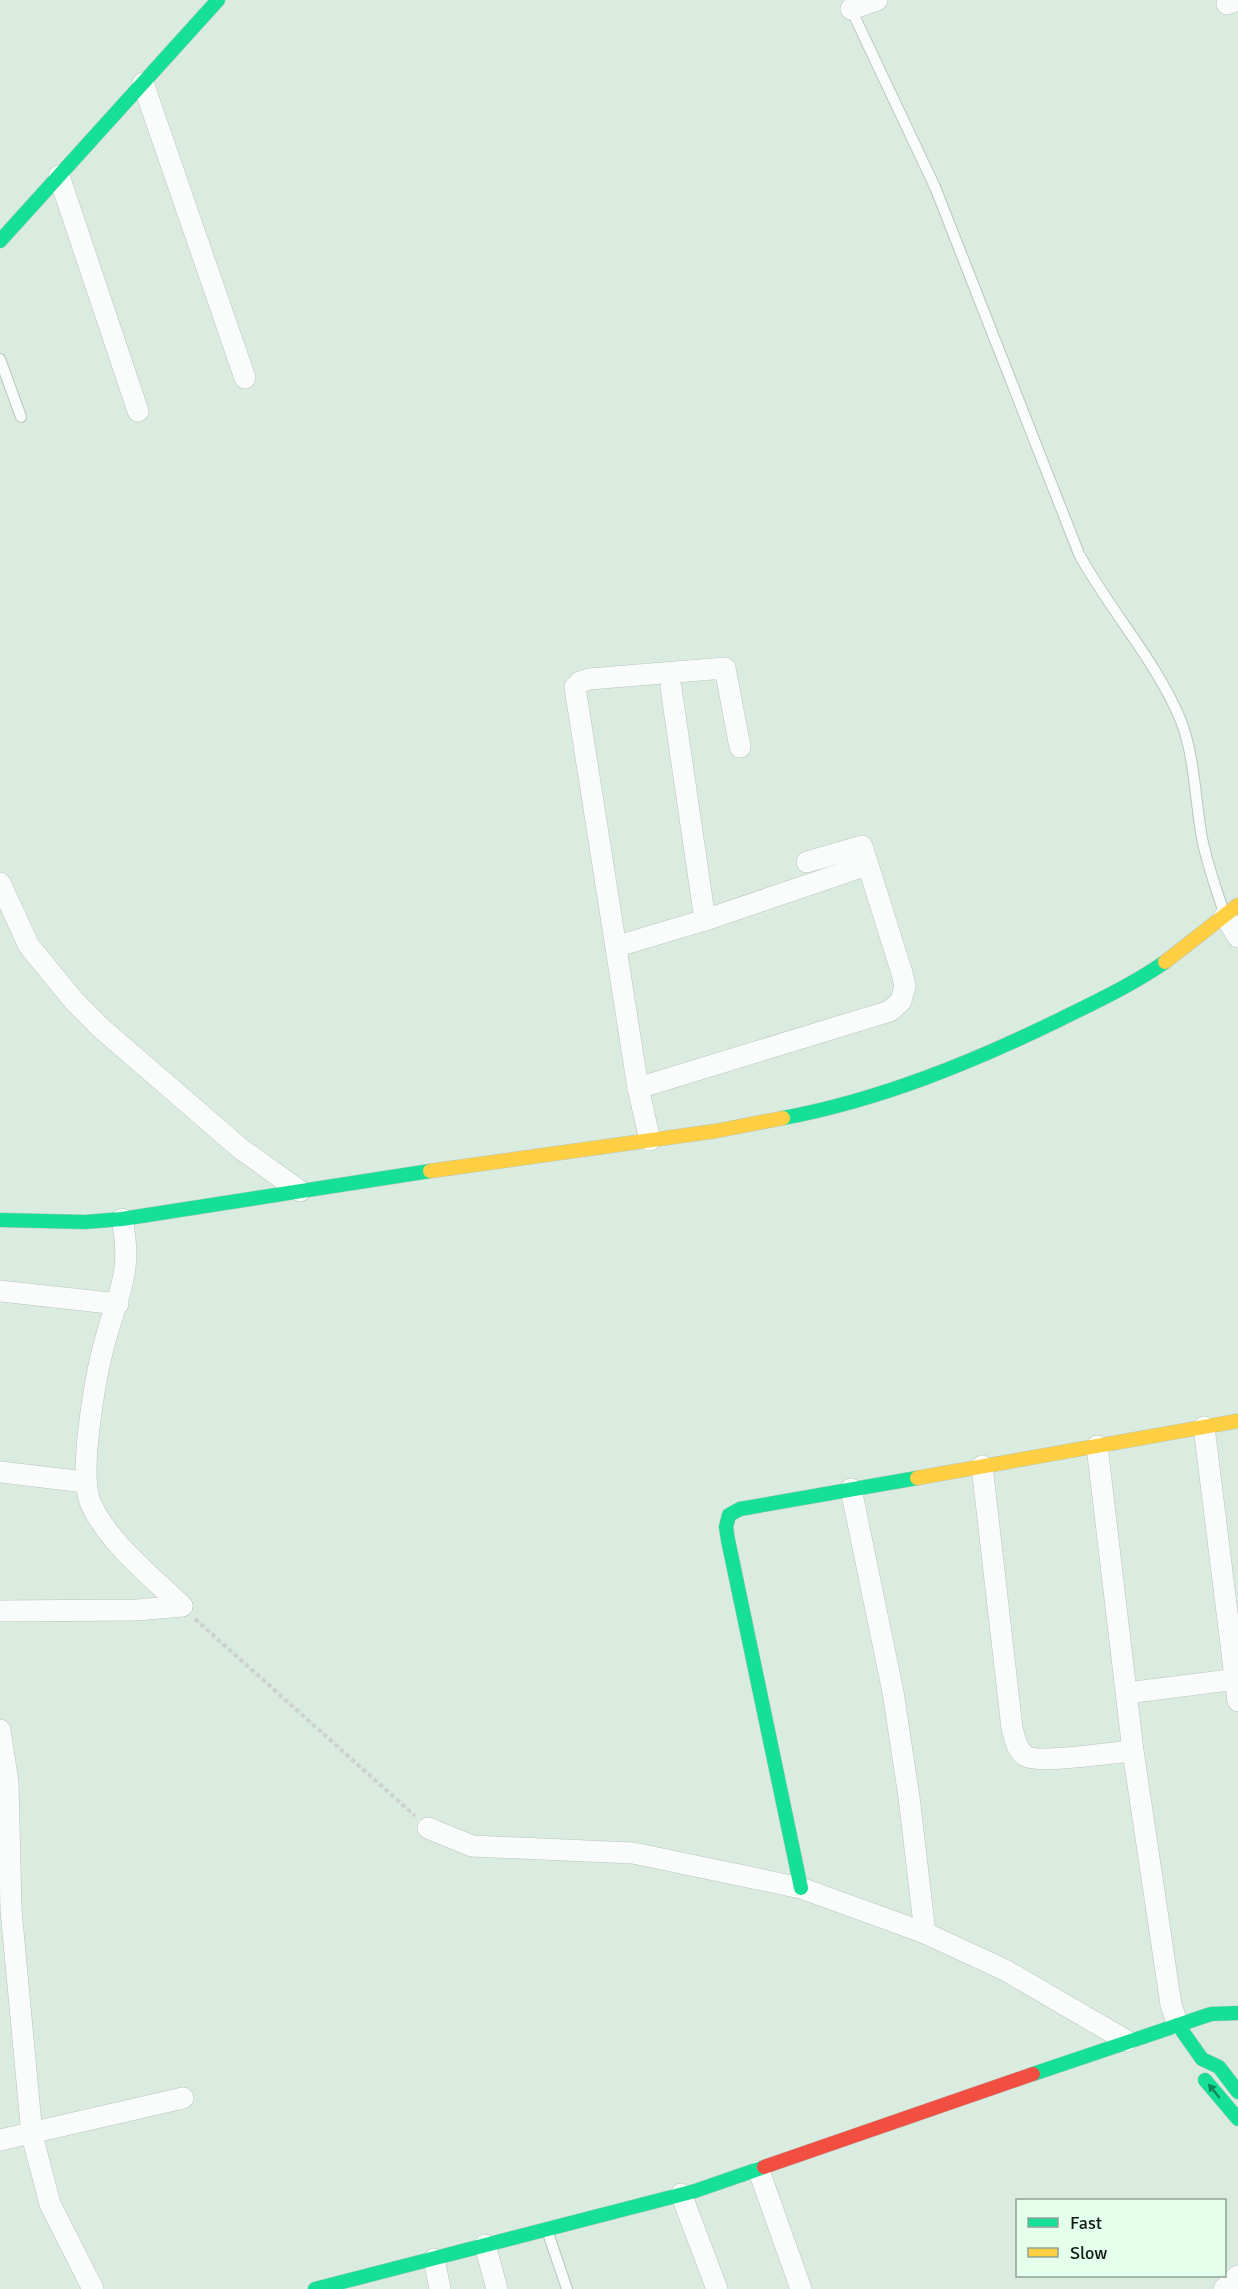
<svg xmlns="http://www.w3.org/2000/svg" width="1238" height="2289" font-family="Signika,sans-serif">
<rect width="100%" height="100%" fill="#daebdf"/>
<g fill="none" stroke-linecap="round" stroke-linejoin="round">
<defs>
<g id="lane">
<path d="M 850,7 L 935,187 L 1079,554 C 1110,611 1156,660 1181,721 C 1195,758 1195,800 1202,838 C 1207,864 1216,888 1224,913"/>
<polyline points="0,359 21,417"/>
<polyline points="547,2230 567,2289"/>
</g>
<g id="street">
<polyline points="1227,4 1238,0"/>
<polyline points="851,9 877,0"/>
<polyline points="143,83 245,378"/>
<polyline points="59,176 138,411"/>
<polyline points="0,883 29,946 75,1002 101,1028 241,1149 300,1191"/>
<polyline points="1225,916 1238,937"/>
<polyline points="705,920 867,865"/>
<polyline points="618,946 705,920 671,688"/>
<polyline points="638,1088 890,1011 901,1001 905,986 902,973 862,846 807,862"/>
<polyline points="650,1140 638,1088 575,687 580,682 589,679 725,668 740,747"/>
<path d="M 122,1219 C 132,1269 121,1287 107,1334 C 97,1367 77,1474 91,1504 C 108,1542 152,1577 182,1606"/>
<polyline points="0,1291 118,1304"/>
<polyline points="1204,1427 1238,1701"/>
<polyline points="1097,1446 1133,1751 1171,2005 1178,2025"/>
<path d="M 982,1466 L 1012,1728 C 1015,1739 1016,1749 1026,1756 C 1038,1764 1115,1752 1133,1751"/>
<polyline points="0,1472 85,1482"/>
<polyline points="851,1489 893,1692 909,1797 925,1933"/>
<polyline points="0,1611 137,1610 182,1606"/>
<polyline points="1127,1693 1238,1679"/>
<polyline points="0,1730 8,1782 11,1910 32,2135 50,2204 93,2289"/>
<polyline points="428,1828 472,1846 633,1853 801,1888 925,1933 1005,1970 1127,2041"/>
<polyline points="0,2140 183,2098"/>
<polyline points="759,2171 801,2289"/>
<polyline points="681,2194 717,2289"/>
<polyline points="485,2245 497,2289"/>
<polyline points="434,2259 440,2289"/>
<polyline points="1224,2289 1238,2276"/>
</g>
<g id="fast">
<polyline points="0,241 218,0"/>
<path d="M 783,1118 C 880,1100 973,1062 1061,1019 C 1097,1001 1132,985 1165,962"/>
<polyline points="0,1220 85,1222 122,1219 430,1171"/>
<polyline points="801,1888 728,1540 726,1527 729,1515 740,1509 917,1478"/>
<polyline points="1178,2025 1202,2059 1219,2067 1238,2092"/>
<polyline points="1033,2074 1211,2014 1238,2013"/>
<polyline points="1205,2080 1238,2119"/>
<polyline points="315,2289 695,2191 764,2167"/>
</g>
<g id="slow">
<polyline points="1165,962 1238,905"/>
<polyline points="430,1171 716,1131 783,1118"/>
<polyline points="917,1478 1238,1421"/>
</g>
<polyline id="jam" points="764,2167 1033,2074"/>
</defs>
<use href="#lane" stroke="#b8c6bd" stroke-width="12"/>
<use href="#street" stroke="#b8c6bd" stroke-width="22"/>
<use href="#fast" stroke="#b8c6bd" stroke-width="15"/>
<use href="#slow" stroke="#b8c6bd" stroke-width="15"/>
<use href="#jam" stroke="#b8c6bd" stroke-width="15"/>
<polyline stroke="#ccd2ce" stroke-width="4" stroke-dasharray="4.5 3" stroke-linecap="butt" points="195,1619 415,1816"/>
<use href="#lane" stroke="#f9fcfa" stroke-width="10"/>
<use href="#street" stroke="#f9fcfa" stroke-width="21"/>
<use href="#fast" stroke="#16e098" stroke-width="14"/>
<use href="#slow" stroke="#ffcf43" stroke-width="14"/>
<use href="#jam" stroke="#f24e42" stroke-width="14"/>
</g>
<defs><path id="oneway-solid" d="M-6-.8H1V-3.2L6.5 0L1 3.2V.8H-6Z" transform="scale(1.5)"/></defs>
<use fill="#13875c" href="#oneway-solid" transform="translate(1214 2091) rotate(-129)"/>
<rect x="1016" y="2199" width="210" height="78" fill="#e4ffec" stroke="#8fa495" stroke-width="1.5"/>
<rect x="1028" y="2218" width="30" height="9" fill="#16e098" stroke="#8fa495" stroke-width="1.5"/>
<text x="1070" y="2229" font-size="18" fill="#0f1b13">Fast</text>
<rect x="1028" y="2248" width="30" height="9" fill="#ffcf43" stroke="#8fa495" stroke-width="1.5"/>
<text x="1070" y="2259" font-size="18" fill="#0f1b13">Slow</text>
</svg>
